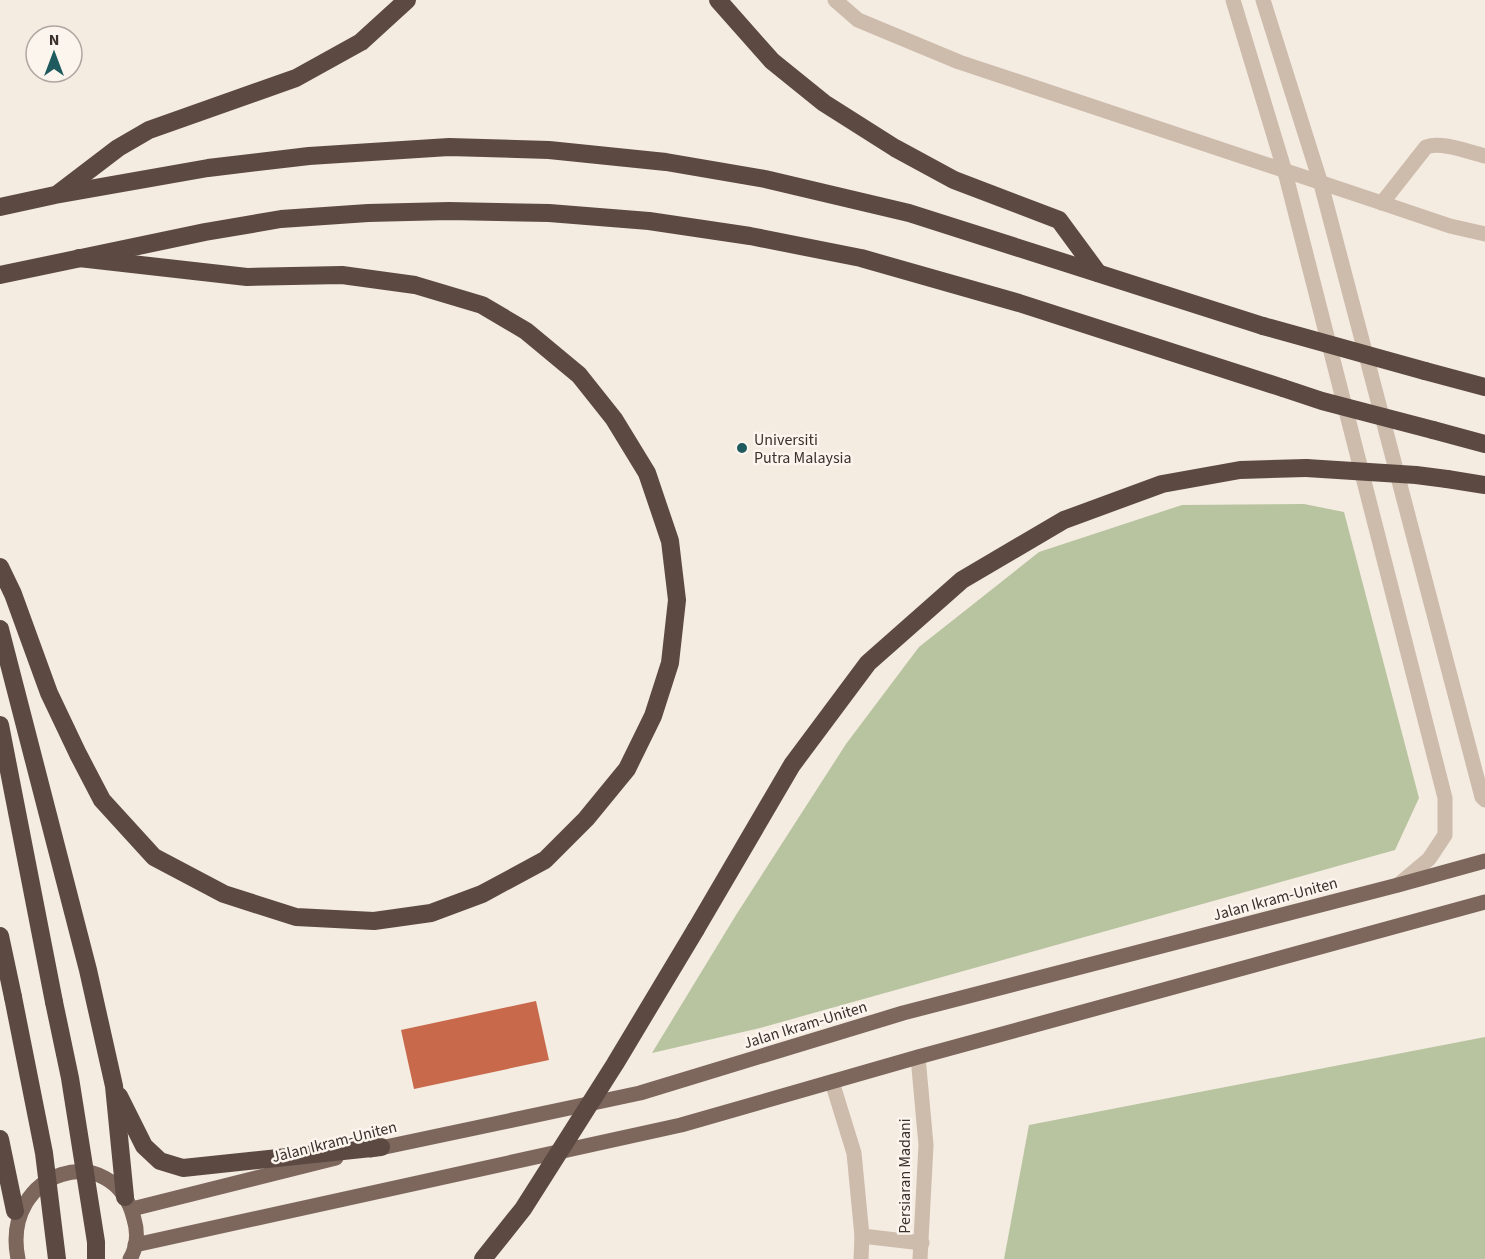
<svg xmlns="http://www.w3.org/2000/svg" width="1485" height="1259" font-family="'Source Sans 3',sans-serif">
<rect width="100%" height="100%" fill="#f4ebe1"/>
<g fill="#b8c4a0">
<polygon points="1304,504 1344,512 1419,798 1395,850 760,1028 652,1053 736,915 846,744 919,647 1039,552 1182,505"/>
<polygon points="1485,1037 1485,1259 1004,1259 1029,1125"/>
</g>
<polygon fill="#c8694b" points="536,1001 549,1060 414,1089 401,1030"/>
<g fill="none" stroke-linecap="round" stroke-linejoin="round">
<g stroke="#cdbbac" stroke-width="15">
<polyline points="835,0 858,20 959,62 1382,203 1450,226 1485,234"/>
<polyline points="1233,0 1285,172 1445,798 1445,835 1429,859 1398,885"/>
<polyline points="1263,0 1321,184 1482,797 1485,800"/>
<path d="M 1382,203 L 1426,147 C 1442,141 1468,152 1485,156"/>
<polyline points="918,1057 926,1145 920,1259"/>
<polyline points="832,1082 854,1153 862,1236 861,1259"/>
<polyline points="862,1236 922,1243"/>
</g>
<g stroke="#7d675c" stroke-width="15">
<polyline points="371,1150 640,1093 903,1013 1398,885 1485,861"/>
<polyline points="132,1209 336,1158"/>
<polyline points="135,1245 681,1125 918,1057 1485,902"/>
<path d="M 18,1259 C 0,1169 114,1137 134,1219 C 138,1232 137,1247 130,1259"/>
</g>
<g stroke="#5c4a42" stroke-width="18">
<polyline points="718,0 772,61 824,103 895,148 954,180 1059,220 1098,273"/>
<polyline points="59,193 118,148 149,130 296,78 361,42 407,0"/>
<polyline points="0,207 55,195 208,168 309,156 449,147 549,150 666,162 765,179 909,213 1263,326"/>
<polyline points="0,275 205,232 281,219 368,213 449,211 549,213 649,221 750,236 861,258 1019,303 1283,388"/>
<polyline points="1425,371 1485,387"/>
<polyline points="1433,430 1485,444"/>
<polyline points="1447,479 1485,485"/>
<polyline points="0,567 13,594 49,693 78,754 102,800 154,857 224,894 296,917 374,921 431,913 482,894 545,860 586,819 627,769 653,716 670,663 677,600 670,541 647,473 614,419 579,375 526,331 482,305 415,285 342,275 247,277 79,258"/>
<polyline points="0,629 88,970 114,1086 125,1197"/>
<polyline points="0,725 54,1002"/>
<polyline points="696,929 792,765 868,663 962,580 1064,520 1162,484 1240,470 1306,468"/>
<polyline points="0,936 13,997"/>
<polyline points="119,1096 144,1146 160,1161 183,1168 381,1147"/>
<polyline points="0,1139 15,1211"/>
</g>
<g stroke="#5c4a42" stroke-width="18">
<polyline points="1263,326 1425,371"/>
<polyline points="1283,388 1322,401 1433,430"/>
<polyline points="1306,468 1416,475 1447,479"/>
<polyline points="13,997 44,1153 57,1259"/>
<polyline points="54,1002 70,1078 96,1242 96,1259"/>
<polyline points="483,1259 523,1209 615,1064 696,929"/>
</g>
</g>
<circle fill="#1f5a5e" stroke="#fbf5ee" stroke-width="2" cx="742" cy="448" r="6"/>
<g text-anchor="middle" stroke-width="5" stroke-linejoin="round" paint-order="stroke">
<g font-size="16" fill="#3b302b" stroke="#fbf5ee" text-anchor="start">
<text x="754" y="445">Universiti<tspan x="754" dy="18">Putra Malaysia</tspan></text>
</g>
<g font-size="16" fill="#3b302b" stroke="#fbf5ee">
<text transform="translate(1275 898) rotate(-15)" y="6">Jalan Ikram-Uniten</text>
<text transform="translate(805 1024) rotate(-17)" y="6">Jalan Ikram-Uniten</text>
<text transform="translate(334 1141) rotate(-14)" y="6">Jalan Ikram-Uniten</text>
<text transform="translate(904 1176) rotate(-90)" y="6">Persiaran Madani</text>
</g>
</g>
<g transform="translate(54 54)"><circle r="28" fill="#fbf5ee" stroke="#aea6a0" stroke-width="1.5"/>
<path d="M0-4.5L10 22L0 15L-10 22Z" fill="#1f5a5e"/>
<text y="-9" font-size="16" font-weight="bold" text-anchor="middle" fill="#3b302b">N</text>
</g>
</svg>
